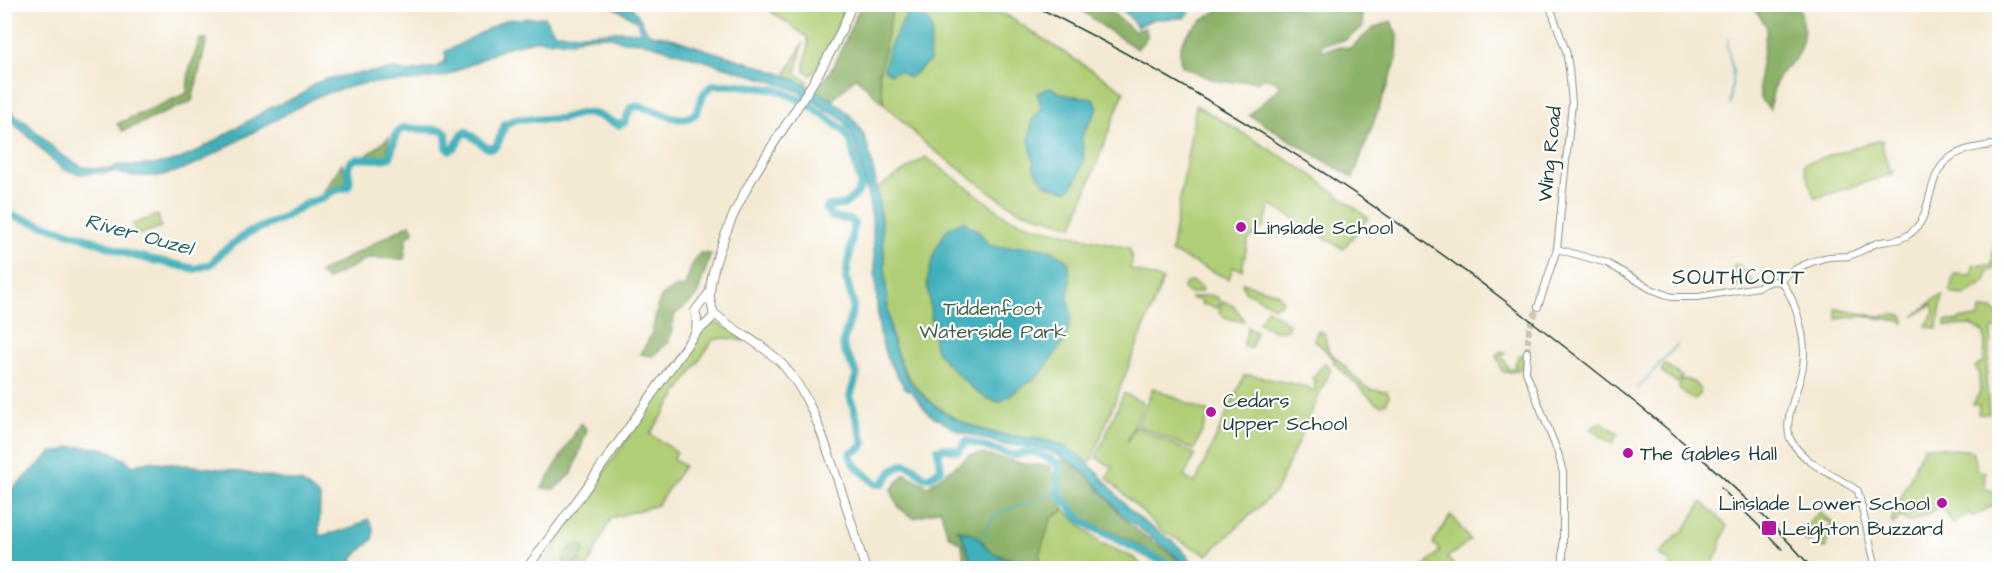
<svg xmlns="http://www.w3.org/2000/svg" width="2004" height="573" font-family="'Architects Daughter',sans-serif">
<rect width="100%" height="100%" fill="#fff"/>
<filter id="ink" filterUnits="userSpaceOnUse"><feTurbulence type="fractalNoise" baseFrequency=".0167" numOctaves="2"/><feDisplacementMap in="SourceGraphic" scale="12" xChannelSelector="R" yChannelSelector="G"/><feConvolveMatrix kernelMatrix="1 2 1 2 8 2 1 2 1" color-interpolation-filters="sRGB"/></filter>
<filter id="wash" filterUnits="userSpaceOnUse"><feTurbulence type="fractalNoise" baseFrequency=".008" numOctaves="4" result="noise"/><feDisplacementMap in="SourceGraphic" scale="24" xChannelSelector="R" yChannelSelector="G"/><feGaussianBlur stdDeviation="1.35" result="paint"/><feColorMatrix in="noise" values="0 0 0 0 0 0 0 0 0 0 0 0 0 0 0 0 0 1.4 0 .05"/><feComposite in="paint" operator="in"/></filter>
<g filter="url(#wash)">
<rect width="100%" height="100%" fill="#f4e9d3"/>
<g fill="#b0ce76" stroke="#688655" stroke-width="1.5">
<path d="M 762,5 L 846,5 L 828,49 L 812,75 L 805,71 C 803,60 811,49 807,37 Z"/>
<polygon points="893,5 983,5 996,13 1006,15 1124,91 1073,226 1018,210 993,194 927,145 884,104 879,75"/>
<polygon points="803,43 796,73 808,81 806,85 785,76"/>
<polygon points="1196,105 1309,173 1368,218 1343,249 1270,204 1264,227 1248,240 1242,270 1233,267 1229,279 1171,252"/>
<polygon points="1880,140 1883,141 1881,143 1890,172 1893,171 1892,174 1817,198 1814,197 1804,166 1806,163"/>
<path d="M 926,157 L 1007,217 L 1036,227 L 1130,248 L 1132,262 L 1130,269 L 1163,280 L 1091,461 L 1085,462 C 1080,457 1074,451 1067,448 C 1050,438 1029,438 1010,436 C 999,435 989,431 979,428 C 966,424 954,418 942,410 C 889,374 888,324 885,265 C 883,239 881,214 877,188 Z"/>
<polygon points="158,215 161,227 137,235 133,224"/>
<polygon points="1994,243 1999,243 1999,266 1993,270 1988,271 1986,281 1966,295 1952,294 1950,291 1954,274 1972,275 1973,265 1992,265"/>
<polygon points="1736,264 1738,265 1754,284 1737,287 1733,285 1733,267"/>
<path d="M 1192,281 L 1203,289 L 1202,291 C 1195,293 1188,296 1184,289 L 1185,284 Z"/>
<polygon points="1242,283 1277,293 1283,301 1275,307 1245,291"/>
<polygon points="1210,295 1218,298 1220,301 1218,308 1201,304 1202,301 1190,298"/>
<polygon points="1943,295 1937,329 1926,326 1934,313 1932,304 1914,317 1936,298"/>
<path d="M 1222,302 C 1232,302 1240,312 1244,321 C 1235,321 1226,319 1219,313 Z"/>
<polygon points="1267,309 1289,324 1287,329 1274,331 1259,323"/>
<polygon points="1836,309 1874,316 1902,315 1905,320 1903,323 1902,321 1862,316 1837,319"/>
<polygon points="1980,309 1993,309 1999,317 1999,329 1992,329 1986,380 1989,414 1978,414 1979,405 1973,404 1980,392 1979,374 1975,367 1983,362 1985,347 1984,332 1971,325 1945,326 1945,321 1959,321 1961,318 1979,318"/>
<polygon points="716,323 728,328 745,341 726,338 713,340 650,434 677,452 673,459 684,466 657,505 611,518 587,568 541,568 582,504 700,333 707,326"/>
<polygon points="1248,327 1256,332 1252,346 1250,348 1243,346"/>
<polygon points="1318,331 1324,333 1328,350 1364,386 1372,390 1387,391 1389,397 1386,403 1381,405 1376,403 1333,362 1335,360 1314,339"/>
<path d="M 1503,351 L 1505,353 L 1502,356 L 1509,370 L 1516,367 L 1515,364 L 1520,355 L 1524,355 L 1523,367 C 1518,371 1508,374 1502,371 L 1497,356 L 1499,352 Z"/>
<polygon points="1325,363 1331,369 1276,491 1207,555 1162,531 1107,478 1113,467 1096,458 1124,393 1143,403 1127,442 1135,427 1195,454 1184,477 1195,483 1244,376 1251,375 1307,387 1312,392 1316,388 1314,385 1316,382 1312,378"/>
<polygon points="1665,364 1682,377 1677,383 1661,371"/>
<polygon points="1685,379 1693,382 1700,389 1700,394 1695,399 1692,399 1679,388 1680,381"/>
<polygon points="1153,388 1210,413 1194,450 1137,425"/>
<polygon points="1601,422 1618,433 1612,444 1591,429"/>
<polygon points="1924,446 1973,451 1978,471 1985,472 1984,488 1999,493 1999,502 1972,517 1969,513 1953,524 1941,506 1921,518 1909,523 1902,517 1893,524 1891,521"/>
<polygon points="1702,502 1727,526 1718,552 1713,563 1718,568 1669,568 1670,562 1660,554 1677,535 1682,533"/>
<polygon points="1064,510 1099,542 1135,558 1143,568 1041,568 1040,552 1051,519"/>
<polygon points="1820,512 1836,525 1825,548 1819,546 1828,527 1832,528 1833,524 1823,519 1813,541 1810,539 1808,542 1799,533"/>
<polygon points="1451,515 1470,540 1447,558 1457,568 1422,568 1440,551 1433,543"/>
</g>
<g fill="#8cb167" stroke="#56774e" stroke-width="1.5">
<polygon points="861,5 893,5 879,75 884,104 856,77 831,101 816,91 834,66"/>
<polygon points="1075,5 1103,5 1134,31 1146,28 1147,37 1137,49 1105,28"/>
<path d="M 1227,5 L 1349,5 L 1362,15 L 1363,27 L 1345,40 L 1321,44 L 1322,50 L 1340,47 L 1350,48 L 1374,28 L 1391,21 L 1398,36 L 1397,59 L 1353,178 L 1249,115 L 1280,87 L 1274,80 L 1263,78 L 1257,82 C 1244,78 1241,82 1228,82 C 1212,82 1196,72 1182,66 C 1170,36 1206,17 1227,5 Z"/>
<path d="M 1752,5 L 1798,5 C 1806,23 1806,41 1795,59 C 1791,64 1785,68 1781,73 C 1773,83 1772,97 1770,109 L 1760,99 L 1759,77 L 1767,27 Z"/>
<polygon points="200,39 207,39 192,101 123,131 117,124 187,93 189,71"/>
<polygon points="389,137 387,157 365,157"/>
<polygon points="342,163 348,183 323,193"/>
<polygon points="410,224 414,232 407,237 404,259 368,258 327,280 319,273"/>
<path d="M 700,253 L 711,254 L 696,298 L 675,314 L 669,342 L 652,356 L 640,354 C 644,347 650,340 652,332 C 659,306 653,291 685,286 L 692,265 Z"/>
<polygon points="581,423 587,430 572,474 554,489 542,488"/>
<polygon points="982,454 1023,464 1050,466 1064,510 1051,519 1040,552 1041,568 1028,568 1019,560 1003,557 991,552 980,539 959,531 961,533 974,568 965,568 962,544 948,535 940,509 914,518 899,508 891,490 905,474 928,486 970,455"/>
<path d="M 1061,460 C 1090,468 1111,508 1133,527 C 1150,542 1172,550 1185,568 L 1179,568 L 1129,540 L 1085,520 L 1066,501 L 1061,491 L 1060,480 Z"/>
<path d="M 580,544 L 585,551 L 580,561 L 569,567 L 564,565 C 562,554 569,547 580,544 Z"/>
</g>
<g fill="#41b0bb" stroke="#307678" stroke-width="1.5">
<path d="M 610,5 L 616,5 L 619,7 L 621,5 L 633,7 L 633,10 C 642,16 644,32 651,34 C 657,36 664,35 669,37 C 725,59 813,72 853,119 C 868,136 869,152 874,173 C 880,203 882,233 885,263 C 887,308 887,361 922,395 C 944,416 976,431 1006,435 C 1023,438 1039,438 1055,443 C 1088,453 1107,486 1129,509 C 1152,533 1178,536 1195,568 L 1186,568 L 1174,554 L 1123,516 L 1096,484 L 1073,463 L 1049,451 L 1032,447 L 1005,445 L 958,431 L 929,414 L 912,392 L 905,388 L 887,359 L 881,339 L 878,321 L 872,217 L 858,149 L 853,135 L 844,121 L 800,92 L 774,82 L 643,42 L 622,41 L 609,36 L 583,37 L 572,42 L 536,40 L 505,48 L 446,76 L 410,81 L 366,83 L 345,88 L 318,96 L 200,162 L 175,172 L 158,176 L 132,176 L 114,172 L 80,174 L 65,170 L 53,161 L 25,133 L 5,117 L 5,107 L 27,123 L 61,155 L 83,167 L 111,169 L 117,165 L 153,165 L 180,159 L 196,152 L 270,108 L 301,95 L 314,84 L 326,79 L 354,74 L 397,69 L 407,72 L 437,67 L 444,61 L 446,65 L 445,52 L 505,20 L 544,17 L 555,33 L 584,34 L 619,31 L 640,32 L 638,21 Z"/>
<polygon points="1115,5 1194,5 1184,18 1153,19 1137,27 1128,15"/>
<path d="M 916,9 C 944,34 927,32 930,61 L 909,78 L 899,71 L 890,74 L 884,69 L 888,50 L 909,10 Z"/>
<polygon points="1051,88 1065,95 1092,98 1098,108 1082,136 1084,160 1077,180 1068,191 1046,185 1035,171 1029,138 1032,120 1042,108 1037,93"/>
<path d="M 963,221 L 978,231 L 991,246 C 1021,250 1045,238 1069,263 L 1070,285 L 1068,297 L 1071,317 L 1066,338 L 1040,375 L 1000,402 C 996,401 990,400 986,398 C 975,392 940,359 935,348 L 927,282 L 934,253 L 944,234 L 950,227 Z"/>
<path d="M 70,447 C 102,447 107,445 133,466 L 148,461 L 230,470 L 303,483 L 320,497 L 319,536 L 353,528 L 368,519 L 373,527 L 373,539 L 352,559 L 356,568 L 5,568 L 5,496 L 52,452 L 60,452 Z"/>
<path d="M 957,530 C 984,534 975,540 993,553 C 1006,561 1016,556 1028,568 L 974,568 L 961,533 Z"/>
</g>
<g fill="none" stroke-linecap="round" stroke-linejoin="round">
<g stroke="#41b0bb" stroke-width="1.5">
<polyline points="1728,39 1727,46 1733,72 1730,105"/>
<polyline points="1637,389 1677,345"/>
<polyline points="980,539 996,514 1058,492"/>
<polyline points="1997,550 2000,547"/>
<polyline points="1658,554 1669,562"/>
<polyline points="1982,568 1984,565"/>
</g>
<path stroke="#41b0bb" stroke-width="8" d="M 4,213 L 84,237 L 131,255 L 195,269 L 211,264 L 222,252 L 248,233 L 283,218 L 307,203 L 321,199 L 333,191 L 348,187 C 353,179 345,172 349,164 C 354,153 377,163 390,157 L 396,134 L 402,128 L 443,130 L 446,133 L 447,147 L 450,150 L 455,147 L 463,133 L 467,132 L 487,148 L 493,148 L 497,145 L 505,124 L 517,119 L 560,119 L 582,113 L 595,114 L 619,125 L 625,122 L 631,107 C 651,102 677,130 696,113 L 704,93 L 713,85 L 740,85 L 778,90 L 805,102 L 843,129 L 851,142 L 861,186 L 857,194 L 844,205 L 829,206 L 826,210 L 832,217 L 851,220 L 854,223 L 846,278 L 853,302 L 853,309 L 843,342 L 844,350 L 857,374 L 850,396 L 864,443 L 862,447 L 850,454 L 853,463 L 876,484 L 882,484 L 894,469 L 905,464 L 913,467 L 924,477 L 930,477 L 941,469 L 938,450 L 943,448 L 958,451 L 967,441 L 1012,455 C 1018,456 1020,453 1026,452 C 1038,451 1048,458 1058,464 L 1058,492 L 1078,517 L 1092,527 L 1176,568"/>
</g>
</g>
<g filter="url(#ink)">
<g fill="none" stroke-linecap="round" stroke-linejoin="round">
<polyline stroke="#c9c7b3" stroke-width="6" stroke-dasharray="6 3" stroke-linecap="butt" points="1527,352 1529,329 1538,307"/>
<defs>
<g id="tertiary">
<polyline points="1557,249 1607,263 1651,289 1672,297 1698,297 1758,287 1772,281 1782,282"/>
<path d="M 1782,282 C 1797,303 1807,340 1803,366 C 1800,387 1780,423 1792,442 C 1808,467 1836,475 1858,491 L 1876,568"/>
<path d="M 1782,282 C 1785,270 1818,259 1829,257 C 1835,256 1842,257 1848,256 C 1858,254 1867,247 1877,243 C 1884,241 1893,241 1900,239 C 1938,225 1921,178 1951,157 C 1964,148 1984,146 2000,144"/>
<polyline points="1538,307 1557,249 1572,103 1569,69 1566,51 1549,4"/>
<polyline points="1527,352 1526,372 1558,453 1563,473 1563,568"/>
</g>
<path id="primary" d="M 714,313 C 735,333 763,343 783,365 C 808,393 820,428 832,463 C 844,498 855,533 865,568"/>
<g id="trunk">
<polyline points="696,332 697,319 695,311 709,293"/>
<path d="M 527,568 L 582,494 L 696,332 C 701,328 710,322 713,316 C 715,310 709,302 710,295 C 710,275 719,251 726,233 C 757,151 823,87 852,4"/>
</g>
</defs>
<use href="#tertiary" stroke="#8a9384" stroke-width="8"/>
<use href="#primary" stroke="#8a9384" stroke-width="10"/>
<use href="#trunk" stroke="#8a9384" stroke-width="10"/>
<use href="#tertiary" stroke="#fff" stroke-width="6"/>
<use href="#primary" stroke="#fff" stroke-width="8"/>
<use href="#trunk" stroke="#fff" stroke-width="8"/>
<g stroke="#1f3d34" stroke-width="1.5">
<path d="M 1031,4 C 1223,99 1403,219 1570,351 C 1656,418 1741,486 1812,568"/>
<polyline points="1721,488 1782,549"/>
</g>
</g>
</g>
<g fill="#b5179e" stroke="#fff" stroke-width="2">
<circle cx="1241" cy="227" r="6"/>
<circle cx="1211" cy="412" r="6"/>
<circle cx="1628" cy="453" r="6"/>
<circle cx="1942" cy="503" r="6"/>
<rect x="1761" y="520" width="16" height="16" rx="3"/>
</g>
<g text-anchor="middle" stroke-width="4.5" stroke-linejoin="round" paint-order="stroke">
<g font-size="20" fill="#1f3d34" stroke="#fff">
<text transform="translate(1549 154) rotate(-84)" y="7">Wing Road</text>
</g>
<g font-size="20" fill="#1f3d34" stroke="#fff" text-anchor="start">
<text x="1253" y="234">Linslade School</text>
<text x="1223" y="407">Cedars<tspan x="1223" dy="23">Upper School</tspan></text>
<text x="1640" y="460">The Gables Hall</text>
<text x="1930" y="510" text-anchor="end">Linslade Lower School</text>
<text x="1782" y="535">Leighton Buzzard</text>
</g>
<g font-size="20" fill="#436144" stroke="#fff">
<text x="993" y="315">Tiddenfoot<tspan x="993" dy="23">Waterside Park</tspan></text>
</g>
<g font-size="21" font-style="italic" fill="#2b6563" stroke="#fff">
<text transform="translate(139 234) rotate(15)" y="7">River Ouzel</text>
</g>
<g font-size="21" letter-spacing="1.5" fill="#1f3d34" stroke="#fff">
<text x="1739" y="284">SOUTHCOTT</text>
</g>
</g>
<rect width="2004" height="573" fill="none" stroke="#fff" stroke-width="24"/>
</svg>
